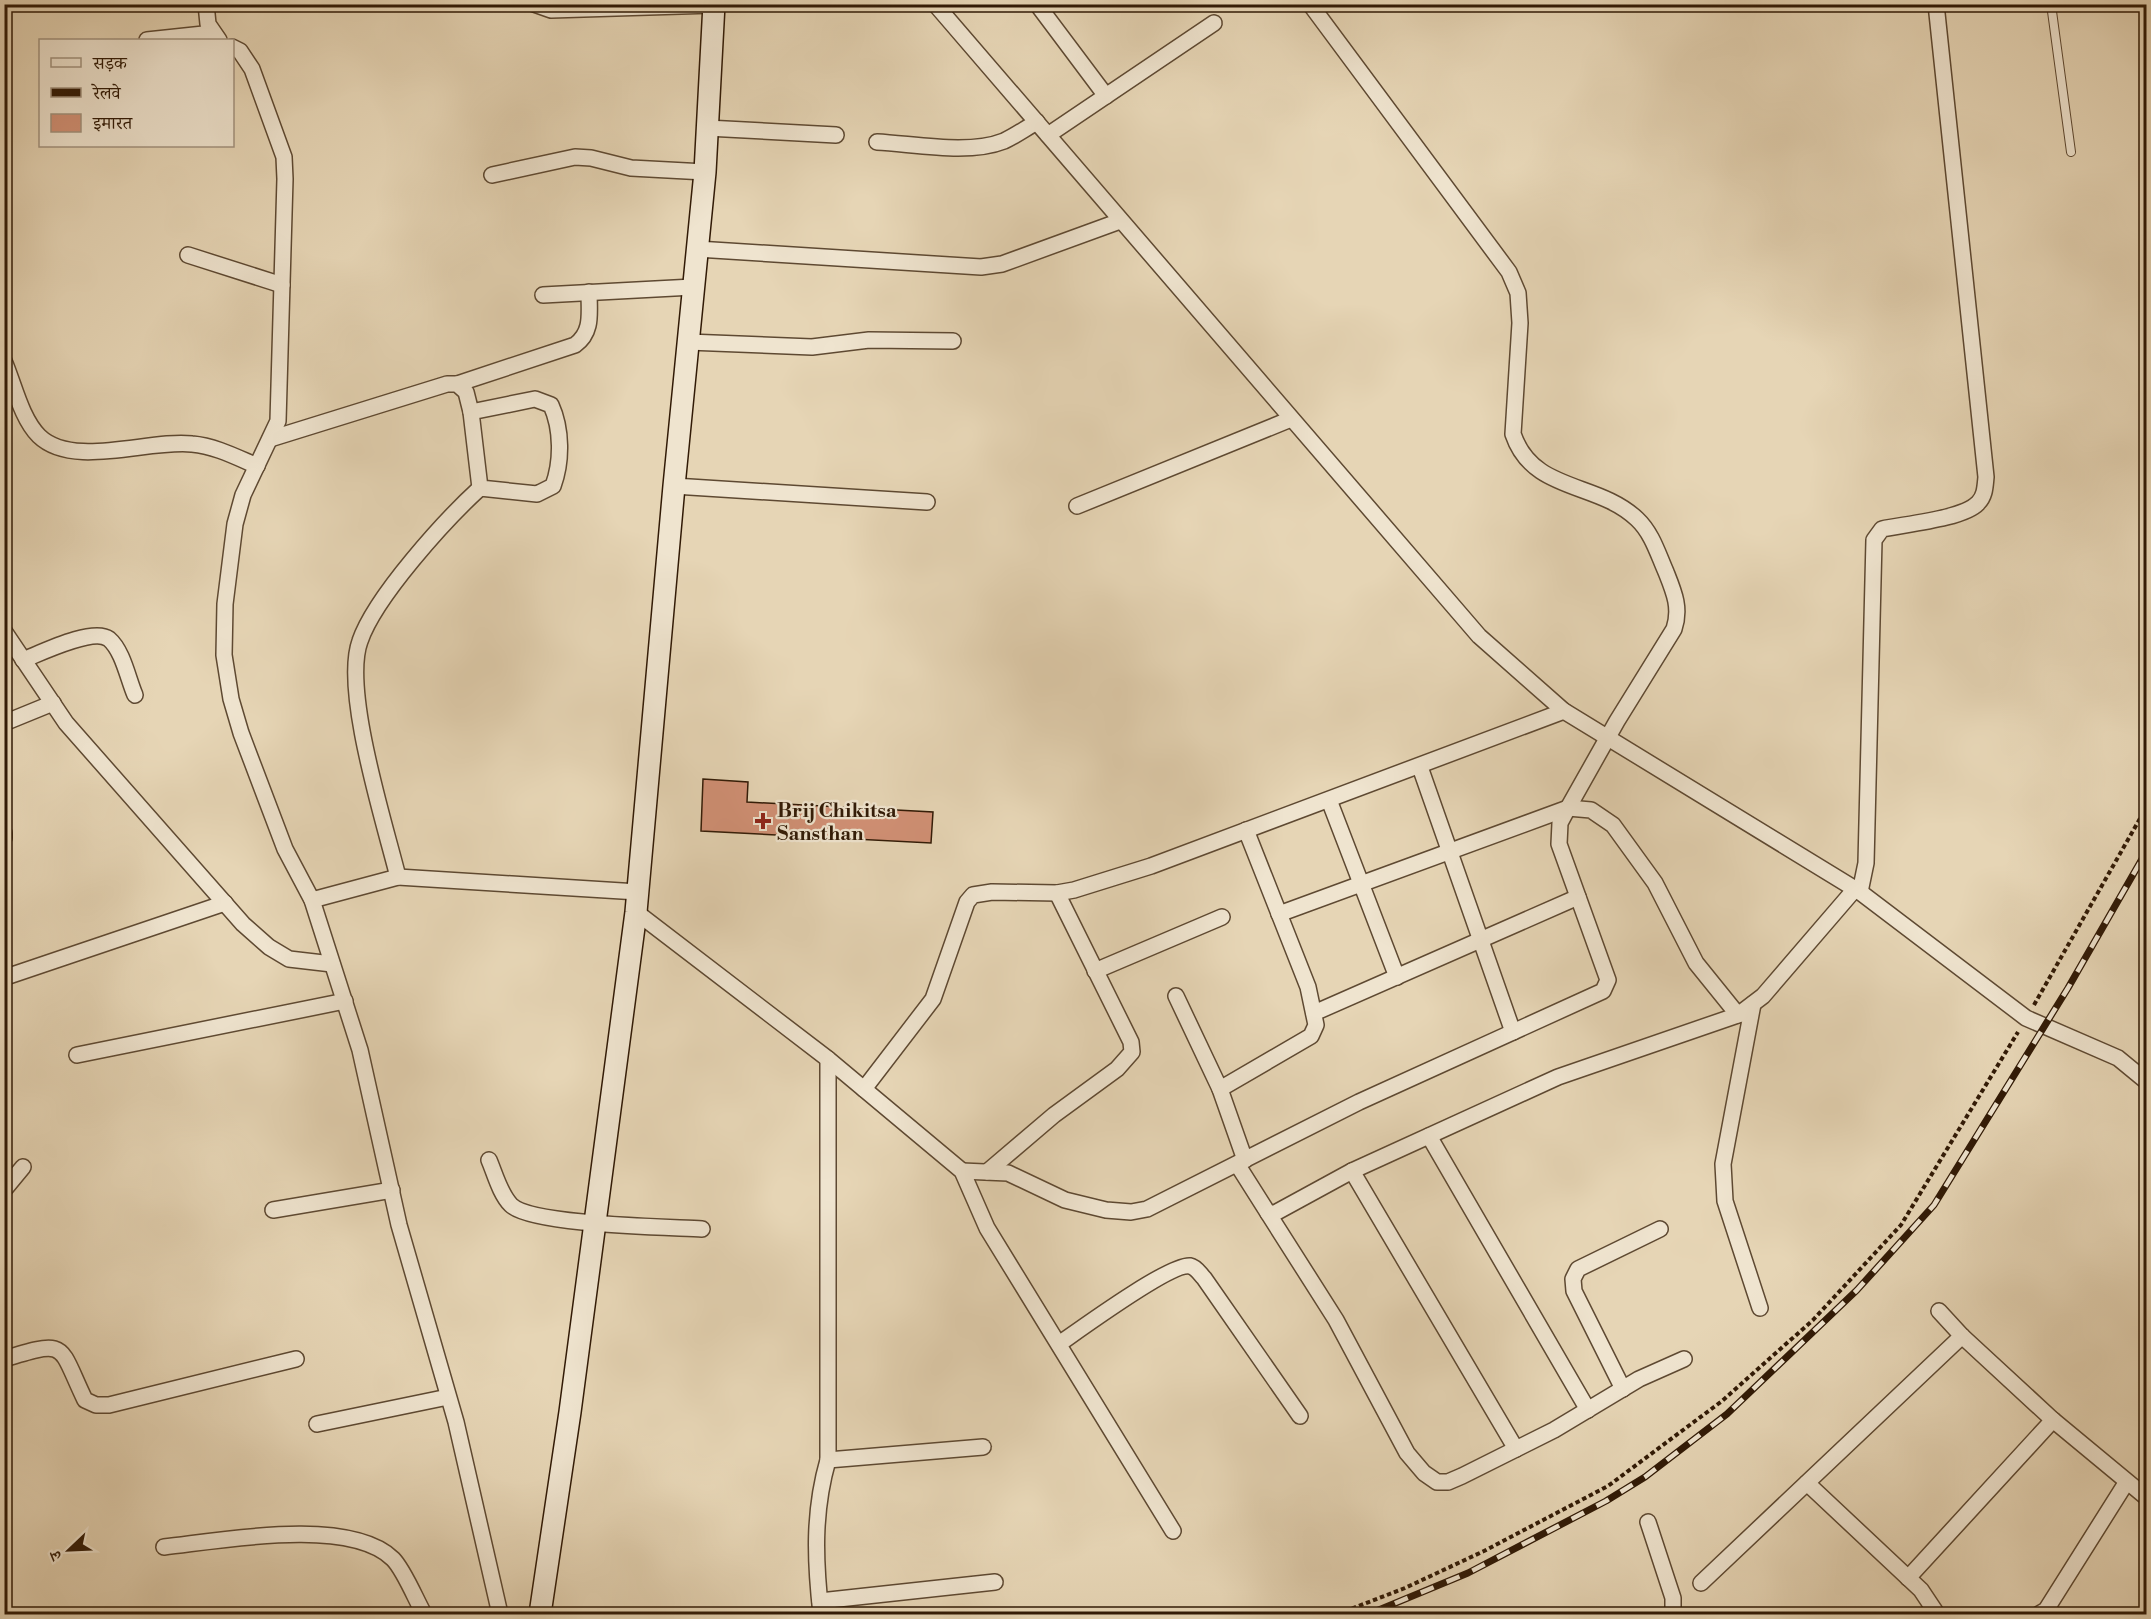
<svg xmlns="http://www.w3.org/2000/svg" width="2151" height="1619" font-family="'Libre Bodoni','Noto Serif Devanagari',serif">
<rect width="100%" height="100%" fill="#e6d5b5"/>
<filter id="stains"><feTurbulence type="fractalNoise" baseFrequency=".00333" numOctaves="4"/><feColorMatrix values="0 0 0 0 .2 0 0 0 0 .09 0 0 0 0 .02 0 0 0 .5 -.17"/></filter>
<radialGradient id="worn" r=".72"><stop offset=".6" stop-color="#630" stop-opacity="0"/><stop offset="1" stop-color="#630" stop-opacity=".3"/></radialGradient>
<polygon fill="#d29176" stroke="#311a06" stroke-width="1.5" points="703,779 748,782 747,802 933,812 931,843 701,831"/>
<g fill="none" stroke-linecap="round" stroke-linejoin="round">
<defs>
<polyline id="lane" points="2051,4 2071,152"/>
<g id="street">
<polyline points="206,4 208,24 219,40"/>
<polyline points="534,4 551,10 714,5"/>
<polyline points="935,4 1479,636 1564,711 1860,892 2026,1018 2118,1058 2146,1081"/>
<polyline points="1037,4 1106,96"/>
<polyline points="147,40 213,33"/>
<polyline points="232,47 240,51 252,69 284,157 285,179 278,421 243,495 235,524 225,604 224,655 231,699 241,733 285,849 312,900 360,1050 399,1225 456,1422 500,1614"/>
<polyline points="707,128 836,135"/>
<polyline points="1048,135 1214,23"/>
<path d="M 877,142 C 915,144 969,155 1004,141 C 1015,136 1026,128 1037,122"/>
<polyline points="492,175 575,157 591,158 631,168 705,172"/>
<polyline points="697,249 981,267 1002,264 1120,221"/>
<polyline points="188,255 282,285"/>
<polyline points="543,295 693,287"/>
<polyline points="688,342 812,347 869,340 953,341"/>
<path d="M 4,361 C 14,384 21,418 39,436 C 73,469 149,439 192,444 C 215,446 236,457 257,466"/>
<path d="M 457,384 L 575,345 C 593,332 589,313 589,292"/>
<polyline points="270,439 447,384 457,384 466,392 471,412"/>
<polyline points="674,486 927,502"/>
<polyline points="1077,506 1291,419"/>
<polyline points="4,631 66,723 243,924 269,947 289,959 332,964"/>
<path d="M 23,660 C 41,653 93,627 109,639 C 123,651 128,679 135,695"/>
<polyline points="4,723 53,703"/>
<polyline points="1420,767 1513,1032"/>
<polyline points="1329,800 1397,977"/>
<polyline points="4,833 4,838"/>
<polyline points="398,877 638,892"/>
<path d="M 1860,892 L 1866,863 L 1874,540 L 1882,529 C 1905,524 1963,519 1978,503 C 1985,496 1985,487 1986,477 L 1936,4"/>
<path d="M 312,900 L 398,877 C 385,824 342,690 360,641 C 375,597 445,520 480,488 L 537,494 L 553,486 C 562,462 562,429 551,405 L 535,399 L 471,412 L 480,488"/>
<polyline points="636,912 828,1059 962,1171 987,1228 1173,1531"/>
<polyline points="1279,914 1568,808 1591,810 1613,825 1655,883 1696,963 1738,1015"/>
<polyline points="4,971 6,977 225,903"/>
<polyline points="1095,971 1222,917"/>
<polyline points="1176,996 1220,1089 1245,1160"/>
<polyline points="1753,1004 1723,1164 1725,1201 1760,1308"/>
<polyline points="1314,1013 1578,897"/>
<polyline points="77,1055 345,1001"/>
<polyline points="864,1089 933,999 967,902 973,895 992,892 1057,893 1074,890 1151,866 1564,711"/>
<polyline points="1220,1089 1311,1036 1316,1025 1308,987 1246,830"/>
<polyline points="1429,1136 1588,1410"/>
<path d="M 489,1160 C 495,1174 500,1194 511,1205 C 531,1225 668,1227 702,1229"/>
<polyline points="1237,1164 1268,1213 1275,1213 1352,1171 1558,1077 1738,1015 1763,996 1855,889"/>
<path d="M 962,1171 L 1008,1173 L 1065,1200 L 1106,1210 L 1131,1212 L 1147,1209 L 1359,1102 L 1603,991 L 1608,980 L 1559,844 L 1560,823 L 1568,808 L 1617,721 L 1674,629 C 1681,608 1674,592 1666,572 C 1658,554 1652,533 1637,519 C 1597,481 1533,493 1513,434 L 1520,323 L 1518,293 L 1509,272 L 1310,4"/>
<polyline points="1352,1171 1516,1449"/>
<polyline points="987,1172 1054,1115 1117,1069 1132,1052 1131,1042 1057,893"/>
<polyline points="4,1190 23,1167"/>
<polyline points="273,1210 392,1190"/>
<polyline points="1268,1213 1336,1320 1407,1453 1424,1473 1437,1482 1448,1482 1462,1476 1554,1430 1639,1379 1684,1359"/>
<polyline points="1939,1311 1962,1336 2053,1420 2146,1497"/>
<path d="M 1059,1344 C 1079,1330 1171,1263 1190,1266 C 1196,1267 1200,1274 1204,1278 L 1300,1416"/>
<path d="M 4,1359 C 69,1339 58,1344 85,1400 L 96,1405 L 109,1405 L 296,1359"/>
<polyline points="1623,1389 1574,1291 1573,1279 1578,1269 1660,1229"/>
<polyline points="317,1424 448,1397"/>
<polyline points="828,1460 983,1447"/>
<polyline points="1807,1483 1921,1590 1937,1614"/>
<polyline points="1648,1522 1673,1598 1673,1614"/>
<path d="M 164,1547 C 219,1541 349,1516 393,1559 C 404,1570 416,1600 424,1614"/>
<polyline points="1908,1578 2053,1420"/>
<polyline points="1701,1583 1962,1336"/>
<polyline points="820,1601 995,1582"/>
<path d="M 821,1614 C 815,1561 813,1512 828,1460 L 828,1059"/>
<polyline points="2039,1614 2046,1610 2126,1483"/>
</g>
<polyline id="secondary" points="540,1614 570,1412 636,912 674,486 705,172 714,4"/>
</defs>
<use href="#lane" stroke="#5e4932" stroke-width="10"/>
<use href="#street" stroke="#5e4932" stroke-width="18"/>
<use href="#secondary" stroke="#311a06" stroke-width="24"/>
<g stroke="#311a06" stroke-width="4" stroke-dasharray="4.5 3" stroke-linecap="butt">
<polyline points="2034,1005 2146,808"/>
<polyline points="1338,1614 1405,1588 1484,1551 1608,1486 1722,1401 1813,1320 1901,1225 2018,1032"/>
</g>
<use href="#lane" stroke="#efe4cf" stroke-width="8"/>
<use href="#street" stroke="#efe4cf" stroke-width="15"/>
<use href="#secondary" stroke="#efe4cf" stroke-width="21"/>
<defs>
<polyline id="rail" points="1369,1614 1468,1573 1606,1501 1645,1477 1727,1414 1857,1290 1934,1205 2068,988 2146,852"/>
</defs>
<use href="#rail" stroke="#311a06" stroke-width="7"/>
<use href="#rail" stroke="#efe4cf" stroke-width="4.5" stroke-dasharray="14" stroke-linecap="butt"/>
</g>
<path fill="#8f2418" stroke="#efe4cf" stroke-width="2" d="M760 812h6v6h6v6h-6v6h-6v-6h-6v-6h6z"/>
<g text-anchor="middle" stroke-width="4.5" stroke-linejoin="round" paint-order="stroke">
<g font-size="20" font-weight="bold" fill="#311a06" stroke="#efe4cf" text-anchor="start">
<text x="777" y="817">Brij Chikitsa<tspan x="777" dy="23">Sansthan</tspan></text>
</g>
</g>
<rect width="2151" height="1619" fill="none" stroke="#e6d5b5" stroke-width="24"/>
<rect x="6" y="6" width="2139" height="1607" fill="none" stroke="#311a06" stroke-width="3"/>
<rect x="12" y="12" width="2127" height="1595" fill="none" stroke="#311a06" stroke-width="1.5"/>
<rect x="39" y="39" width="195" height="108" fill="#efe4cf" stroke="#a3937f" stroke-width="1.5"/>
<rect x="51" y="58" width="30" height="9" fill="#efe4cf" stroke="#a3937f" stroke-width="1.5"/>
<text x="93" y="69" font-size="18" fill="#311a06">सड़क</text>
<rect x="51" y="88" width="30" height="9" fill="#311a06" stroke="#a3937f" stroke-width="1.5"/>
<text x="93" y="99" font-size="18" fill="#311a06">रेलवे</text>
<rect x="51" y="114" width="30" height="18" fill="#d29176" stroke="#a3937f" stroke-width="1.5"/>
<text x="93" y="129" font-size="18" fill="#311a06">इमारत</text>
<g transform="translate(69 1550) rotate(247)" stroke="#efe4cf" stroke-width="4.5" paint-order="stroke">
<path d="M0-4.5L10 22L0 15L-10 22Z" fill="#311a06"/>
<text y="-9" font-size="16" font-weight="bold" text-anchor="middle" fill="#311a06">उ</text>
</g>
<rect width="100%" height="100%" filter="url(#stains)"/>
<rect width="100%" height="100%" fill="url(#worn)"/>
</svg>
